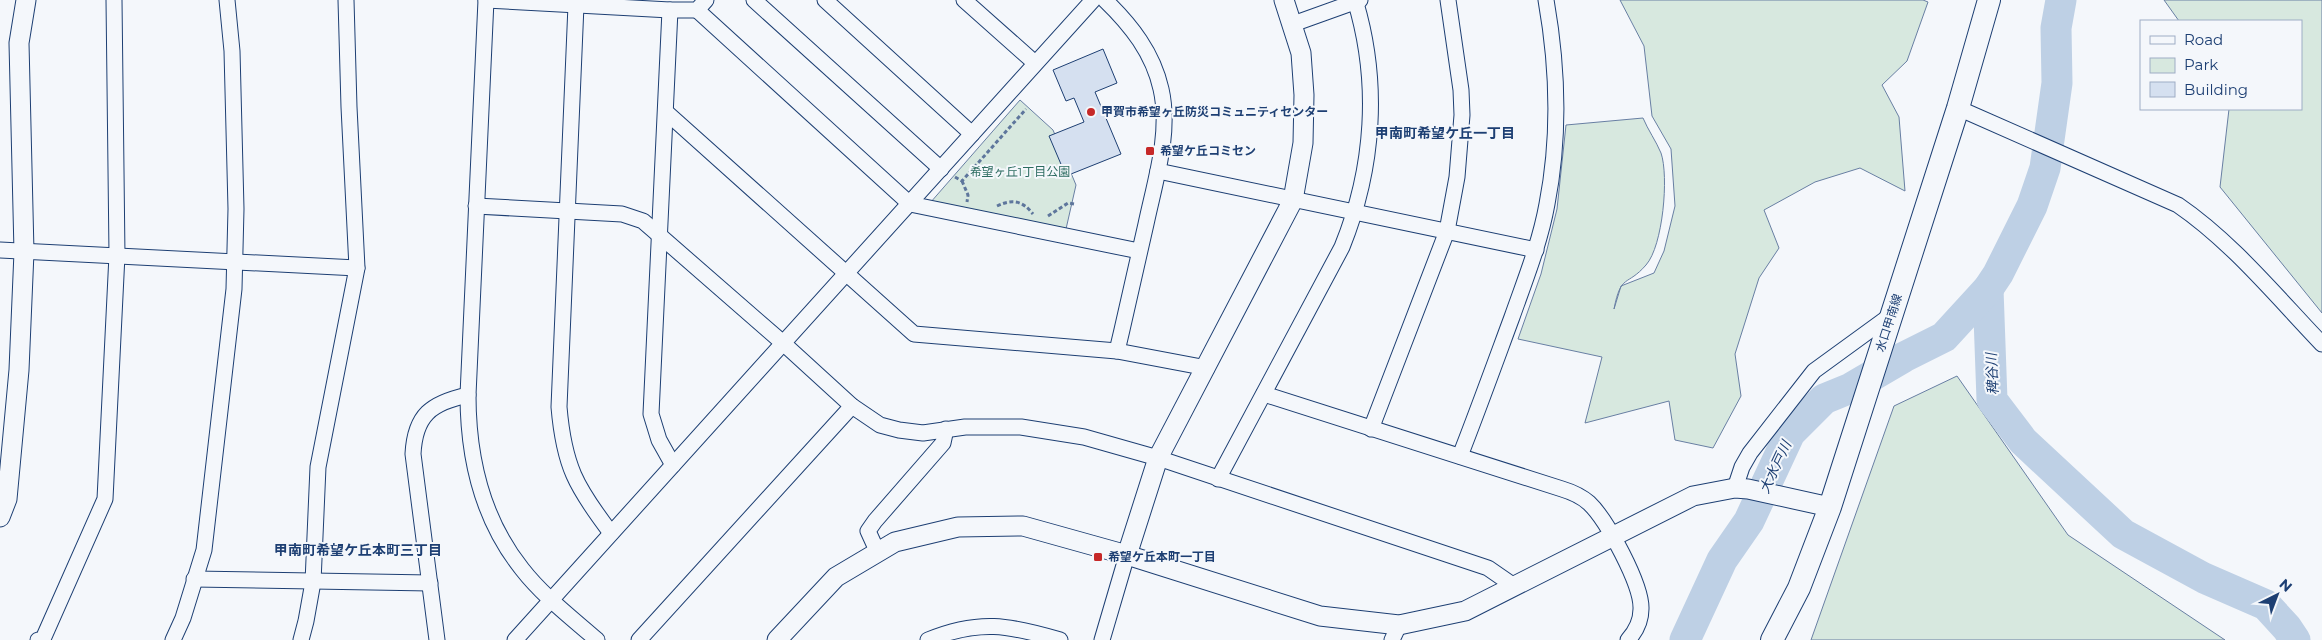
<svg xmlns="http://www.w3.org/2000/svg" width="2322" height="640" font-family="Montserrat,'Noto Sans JP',sans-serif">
<rect width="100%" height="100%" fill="#f4f7fb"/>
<g fill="#d7e8df" stroke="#687fa3">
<path d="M 1620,0 L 1923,0 L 1928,2 L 1907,61 L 1882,85 L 1899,117 L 1905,191 L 1860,168 L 1815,182 L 1764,210 L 1779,248 L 1759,278 L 1735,354 L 1741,396 L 1713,448 L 1675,440 L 1669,401 L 1585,423 L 1602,357 L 1518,339 L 1541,274 L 1557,209 L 1566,125 L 1643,118 C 1648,130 1656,141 1661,153 C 1669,176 1663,246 1646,265 C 1627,287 1621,273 1614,309 L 1621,286 L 1654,273 L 1664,251 L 1675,206 L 1671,149 L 1652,116 L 1644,46 Z"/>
<polygon points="2164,0 2322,0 2322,313 2220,187 2229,109 2301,109 2301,21 2179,21"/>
<polygon points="1020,100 1053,130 1076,185 1066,229 930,203"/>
<polygon points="1957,376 2068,535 2225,640 1811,640 1894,406"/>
</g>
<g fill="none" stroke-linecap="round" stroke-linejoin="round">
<g stroke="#bed0e5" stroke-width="31">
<polyline points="1988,289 1992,400 2023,441 2123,534 2204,578 2266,605 2287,628 2295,640"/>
<polyline points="1685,640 1722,560 1749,521 1790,433 1824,399 1851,388 1904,357 1944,337 1988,289 1998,274 2032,206 2045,168 2057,83 2056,28 2061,0"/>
</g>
</g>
<polygon fill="#d5e0f0" stroke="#1d3f73" points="1103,49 1117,83 1095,92 1121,154 1066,176 1049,136 1084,122 1074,98 1066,101 1053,70"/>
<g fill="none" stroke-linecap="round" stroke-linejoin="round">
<defs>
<g id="minor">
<path d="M 486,0 L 468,395 C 468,457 482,519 522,569 C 543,596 572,618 597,640"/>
<polyline points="486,0 670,10 697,10 706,0"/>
<polyline points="754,0 941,169"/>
<polyline points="825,0 972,134"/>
<polyline points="964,0 1035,63"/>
<path d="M 1105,0 C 1131,25 1153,53 1161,89 C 1171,133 1155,181 1146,224 C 1136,267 1127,309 1117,351"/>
<path d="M 576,5 L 559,407 C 564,466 576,487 611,533"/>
<polyline points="670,10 651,414 659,440 673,465"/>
<polyline points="697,10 910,204 1139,251"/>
<polyline points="1293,24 1360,0"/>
<path d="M 1958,108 L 2178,205 C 2232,242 2276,296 2322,344"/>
<polyline points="666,112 914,334 1117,351 1207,368"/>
<polyline points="1158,171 1536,250"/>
<polyline points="476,206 622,214 643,221 783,343 852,406 880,425 899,430 923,433 965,427 1021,427 1084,437 1158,458 1488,568 1514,586"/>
<polyline points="0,250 357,268"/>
<path d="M 1264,394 L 1562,489 C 1572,492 1581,496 1589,503 C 1607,520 1642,585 1641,609 C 1641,621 1636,631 1628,640"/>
<polyline points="1371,429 1447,231 1457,177 1462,115 1461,90 1448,0"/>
<path d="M 1460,456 C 1478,410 1495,363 1512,317 C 1525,280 1540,243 1547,204 C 1560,137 1558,68 1546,0"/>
<path d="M 1218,479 L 1342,247 C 1374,168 1380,82 1355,0"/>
<polyline points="1735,488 1742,467 1750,453 1814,371 1891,315"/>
<polyline points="878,553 868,531 875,521 943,443 946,429"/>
<polyline points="194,579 430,583"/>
<polyline points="38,640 43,639 105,499 117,255 114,0"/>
<polyline points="173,640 183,618 204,550 234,289 236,209 232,51 227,0"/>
<polyline points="301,640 306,621 313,582 318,467 357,268 349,107 346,0"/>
<path d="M 437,640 L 413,454 C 415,415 431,403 468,395"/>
<polyline points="515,640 1093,0"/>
<polyline points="639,640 852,406"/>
<path d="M 928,640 C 979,619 1009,625 1060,640"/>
<polyline points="1102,640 1127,555"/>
<polyline points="1392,640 1399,625"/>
</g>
<g id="tertiary">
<polyline points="0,517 7,499 19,370 24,252 19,43 26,0"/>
<polyline points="1127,555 1158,458 1293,200 1303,143 1304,95 1301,53 1284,0"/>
<polyline points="777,640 836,577 895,542 958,527 1023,526 1127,555 1320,616 1399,625 1465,611 1693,496 1735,488 1748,489 1830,507"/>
</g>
<polyline id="secondary" points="1772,640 1799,588 1830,507 1958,108 1989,0"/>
</defs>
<use href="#minor" stroke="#1d3f73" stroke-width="17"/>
<use href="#tertiary" stroke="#1d3f73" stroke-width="21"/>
<use href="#secondary" stroke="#1d3f73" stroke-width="24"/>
<g stroke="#5e769c" stroke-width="3" stroke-dasharray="4 2.5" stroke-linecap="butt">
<polyline points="955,177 962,181 1026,109"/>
<polyline points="962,181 968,195 967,202"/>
<path d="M 997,206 C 1012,199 1022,200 1033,214"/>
<polyline points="1048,216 1068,203 1074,204"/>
</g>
<use href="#minor" stroke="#f4f7fb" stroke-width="15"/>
<use href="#tertiary" stroke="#f4f7fb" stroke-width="19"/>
<use href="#secondary" stroke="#f4f7fb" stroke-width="22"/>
</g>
<g fill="#c62828" stroke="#f4f7fb" stroke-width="2">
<circle cx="1091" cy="112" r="5"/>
<rect x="1145" y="146" width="10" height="10" rx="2.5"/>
<rect x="1093" y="552" width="10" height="10" rx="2.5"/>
</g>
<g text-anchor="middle" stroke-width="4" stroke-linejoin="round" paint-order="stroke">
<g font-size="12" font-weight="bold" fill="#1d3f73" stroke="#f4f7fb" text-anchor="start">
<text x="1101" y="116">甲賀市希望ヶ丘防災コミュニティセンター</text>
<text x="1160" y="155">希望ケ丘コミセン</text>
<text x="1108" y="561">希望ケ丘本町一丁目</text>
</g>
<g font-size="12" fill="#2c6c60" stroke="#f4f7fb">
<text x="1020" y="176">希望ヶ丘1丁目公園</text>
</g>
<g font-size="12" fill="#1d3f73" stroke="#f4f7fb">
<text transform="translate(1889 323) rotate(-72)" y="4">水口甲南線</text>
</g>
<g font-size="14" font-weight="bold" fill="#1d3f73" stroke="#f4f7fb">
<text x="1445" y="138">甲南町希望ケ丘一丁目</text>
<text x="358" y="555">甲南町希望ケ丘本町三丁目</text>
</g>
<g font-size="14" font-style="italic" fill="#1d3f73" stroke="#f4f7fb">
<text transform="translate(1992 374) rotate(-93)" y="5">稗谷川</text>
<text transform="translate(1775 467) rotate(-65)" y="5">大水戸川</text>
</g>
</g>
<rect x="2140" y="20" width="162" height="90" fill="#f4f7fb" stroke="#9eadc5"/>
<rect x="2150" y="36" width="25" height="8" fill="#f4f7fb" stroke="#9eadc5"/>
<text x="2184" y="45" font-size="15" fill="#1d3f73">Road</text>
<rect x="2150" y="58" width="25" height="15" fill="#d7e8df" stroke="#9eadc5"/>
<text x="2184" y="70" font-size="15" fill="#1d3f73">Park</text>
<rect x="2150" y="82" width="25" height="15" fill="#d5e0f0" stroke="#9eadc5"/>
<text x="2184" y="95" font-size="15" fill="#1d3f73">Building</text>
<g transform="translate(2277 595) rotate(42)" stroke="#f4f7fb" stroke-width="4" paint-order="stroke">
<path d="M0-4L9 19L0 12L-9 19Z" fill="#1d3f73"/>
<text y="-8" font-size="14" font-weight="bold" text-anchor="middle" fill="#1d3f73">N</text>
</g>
</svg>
